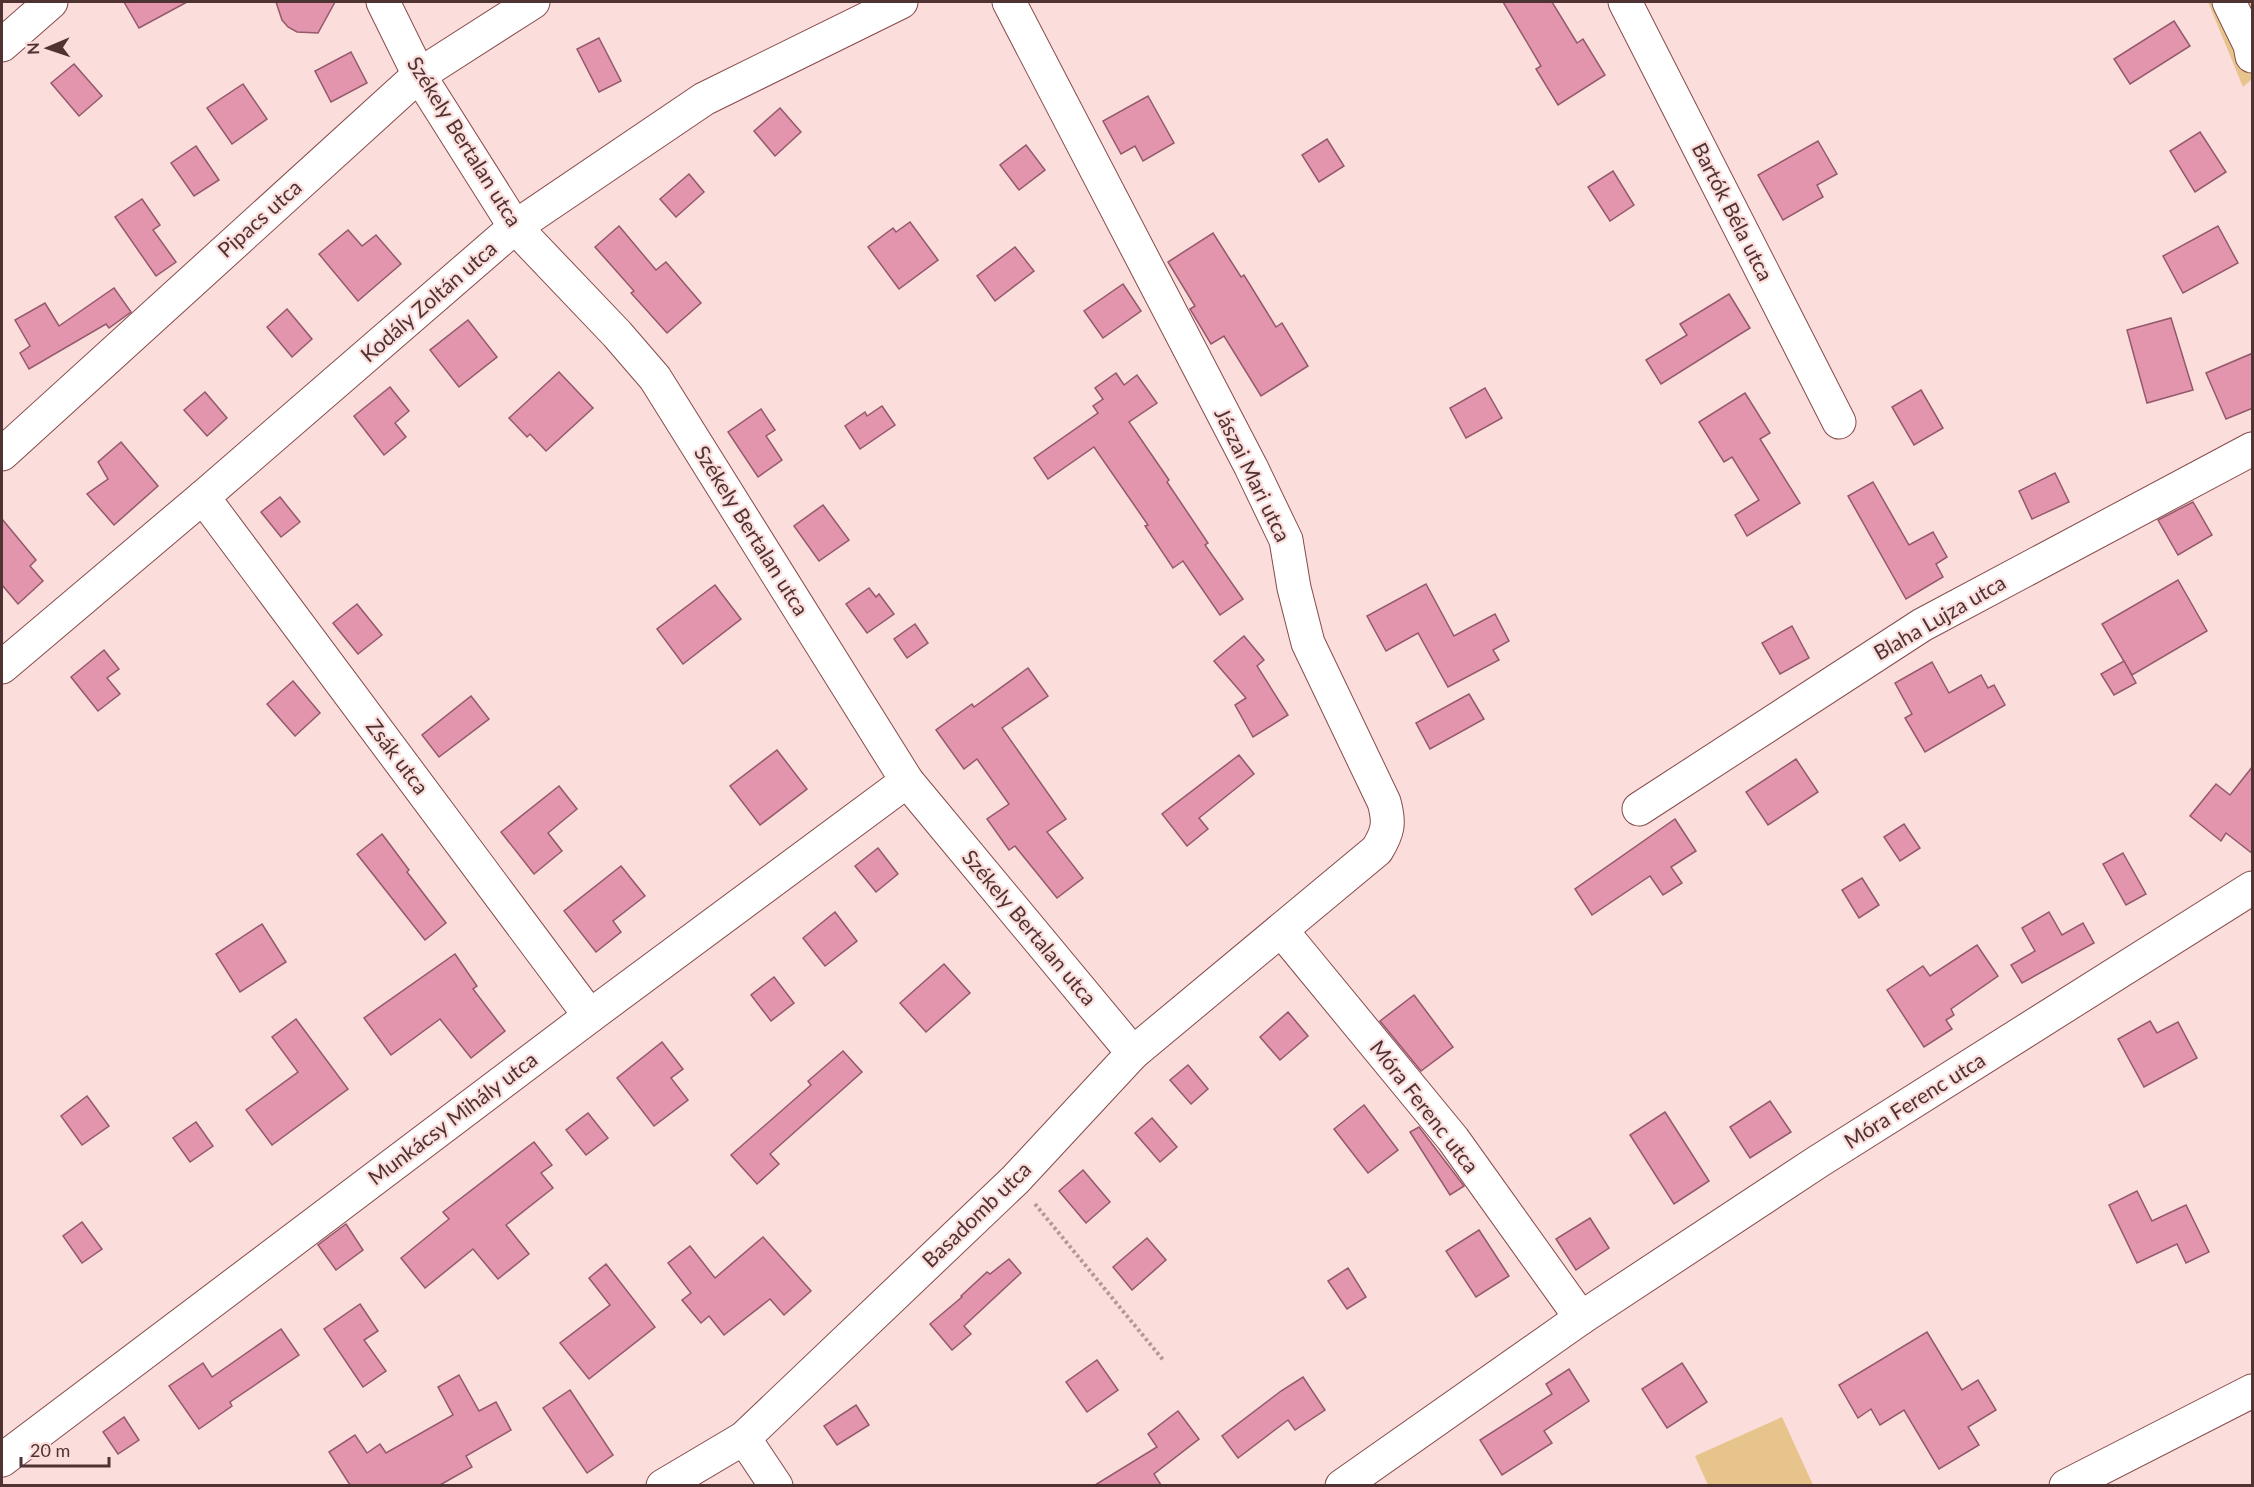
<svg xmlns="http://www.w3.org/2000/svg" width="2254" height="1487" font-family="Lato,sans-serif">
<rect width="100%" height="100%" fill="#fbdddc"/>
<g fill="#e6c48c">
<polygon points="2208,2 2252,2 2252,79 2243,87"/>
<polygon points="1782,1417 1813,1485 1708,1485 1695,1456"/>
</g>
<g fill="#e295ac" stroke="#94596b" stroke-width="1.5">
<polygon points="124,2 187,2 139,28"/>
<polygon points="276,2 335,2 318,33 297,32 288,27 282,20"/>
<polygon points="1503,2 1552,2 1577,43 1583,39 1605,75 1558,105 1536,69 1541,66"/>
<polygon points="2174,21 2190,46 2130,84 2114,59"/>
<polygon points="599,38 621,81 599,92 577,49"/>
<polygon points="351,52 367,83 331,102 315,71"/>
<polygon points="74,64 102,96 79,116 51,83"/>
<polygon points="243,84 267,119 232,144 207,108"/>
<polygon points="1148,96 1174,143 1143,161 1135,146 1121,154 1103,121"/>
<polygon points="780,108 801,132 775,156 754,131"/>
<polygon points="2200,132 2226,172 2195,192 2170,151"/>
<polygon points="1327,139 1344,166 1319,182 1302,155"/>
<polygon points="1818,141 1837,174 1817,185 1823,197 1783,220 1758,175"/>
<polygon points="1026,145 1045,170 1019,190 1000,165"/>
<polygon points="196,146 219,180 194,196 171,163"/>
<polygon points="1613,171 1634,205 1610,221 1588,187"/>
<polygon points="689,174 704,192 676,217 660,199"/>
<polygon points="142,199 160,225 153,230 176,262 156,276 115,217"/>
<polygon points="910,222 938,260 899,289 868,247 893,228 896,232"/>
<polygon points="619,226 656,270 666,262 701,303 667,333 631,293 634,291 595,247"/>
<polygon points="2218,226 2238,263 2183,293 2163,256"/>
<polygon points="348,230 362,246 376,235 401,264 358,301 319,254"/>
<polygon points="1213,233 1241,277 1244,275 1276,327 1282,323 1308,366 1261,396 1224,336 1211,344 1190,309 1195,306 1168,262"/>
<polygon points="1015,247 1034,271 995,301 977,276"/>
<polygon points="1123,284 1141,311 1103,338 1084,311"/>
<polygon points="114,288 131,312 109,328 106,324 29,369 20,353 30,346 15,320 45,303 59,326"/>
<polygon points="1729,294 1750,328 1661,384 1646,360 1687,335 1680,324"/>
<polygon points="287,309 312,339 292,357 267,327"/>
<polygon points="2171,318 2193,390 2147,403 2127,330"/>
<polygon points="468,320 497,357 459,387 430,350"/>
<polygon points="2253,353 2253,408 2226,419 2206,373"/>
<polygon points="559,372 593,408 546,451 530,434 527,437 509,418"/>
<polygon points="1116,373 1124,385 1137,375 1157,403 1129,422 1169,480 1167,482 1208,543 1205,545 1243,599 1220,615 1183,561 1173,568 1145,526 1148,525 1094,447 1048,479 1034,458 1098,413 1093,406 1103,399 1095,388"/>
<polygon points="390,387 409,411 395,423 406,437 384,455 354,416"/>
<polygon points="1485,388 1502,418 1466,438 1450,408"/>
<polygon points="1921,390 1943,428 1914,445 1892,407"/>
<polygon points="205,392 227,418 207,436 184,410"/>
<polygon points="1745,393 1770,433 1760,439 1800,503 1747,536 1735,515 1759,500 1732,457 1724,462 1699,422"/>
<polygon points="882,406 895,425 860,449 845,426 865,412 867,416"/>
<polygon points="761,409 775,430 766,436 782,460 758,477 728,432"/>
<polygon points="121,442 158,486 114,525 87,494 108,479 98,462"/>
<polygon points="2055,473 2069,502 2032,519 2019,491"/>
<polygon points="1873,482 1909,545 1933,532 1947,557 1936,564 1943,577 1906,599 1848,496"/>
<polygon points="280,497 300,522 281,537 261,512"/>
<polygon points="2193,502 2212,535 2178,555 2158,520"/>
<polygon points="823,505 849,540 819,561 794,526"/>
<polygon points="2,519 36,560 30,566 43,581 18,604 2,585"/>
<polygon points="2178,580 2207,631 2132,675 2102,624"/>
<polygon points="1426,584 1454,636 1495,614 1509,641 1493,650 1499,660 1448,687 1418,633 1386,651 1367,616"/>
<polygon points="715,585 741,619 683,664 657,629"/>
<polygon points="869,588 876,597 879,594 894,614 867,633 846,604"/>
<polygon points="357,604 382,635 358,654 333,623"/>
<polygon points="915,624 928,643 907,658 894,639"/>
<polygon points="1792,626 1809,658 1780,674 1762,643"/>
<polygon points="1244,636 1264,660 1257,666 1288,715 1253,737 1235,705 1246,698 1214,661"/>
<polygon points="104,650 119,669 107,678 120,694 98,711 71,677"/>
<polygon points="2124,661 2136,683 2114,695 2101,674"/>
<polygon points="1932,662 1949,693 1981,675 1988,688 1994,685 2005,705 1925,752 1905,718 1912,714 1895,683"/>
<polygon points="1028,668 1048,696 1002,728 1066,819 1047,832 1083,878 1057,898 1015,846 1009,850 987,819 1009,804 977,759 964,769 936,730 972,704 974,707"/>
<polygon points="293,681 320,713 295,736 267,704"/>
<polygon points="1469,694 1484,719 1430,749 1416,723"/>
<polygon points="471,696 489,719 439,757 422,735"/>
<polygon points="777,750 807,789 760,825 730,786"/>
<polygon points="1239,755 1254,774 1199,818 1208,829 1187,846 1162,814"/>
<polygon points="1796,759 1818,792 1768,825 1746,792"/>
<polygon points="2253,766 2253,854 2226,833 2221,841 2190,816 2216,784 2230,795"/>
<polygon points="559,786 577,809 548,833 562,851 534,874 501,832"/>
<polygon points="1675,819 1696,851 1671,867 1682,883 1663,895 1650,876 1592,915 1575,889"/>
<polygon points="1904,824 1920,848 1900,861 1884,837"/>
<polygon points="382,834 409,870 407,872 446,923 425,940 357,854"/>
<polygon points="878,848 898,874 876,892 855,866"/>
<polygon points="2123,853 2146,894 2126,905 2103,864"/>
<polygon points="621,866 645,896 613,921 621,932 596,952 564,911"/>
<polygon points="1862,878 1879,905 1859,918 1842,890"/>
<polygon points="835,912 857,941 825,966 803,938"/>
<polygon points="2049,912 2062,935 2083,923 2094,943 2022,983 2011,965 2035,951 2022,928"/>
<polygon points="262,924 286,962 240,992 216,954"/>
<polygon points="1977,945 1998,976 1951,1009 1954,1015 1946,1020 1952,1029 1924,1047 1887,990 1923,966 1930,976"/>
<polygon points="455,954 477,986 473,989 505,1031 471,1058 440,1019 391,1055 364,1018"/>
<polygon points="944,964 970,993 926,1032 900,1003"/>
<polygon points="774,977 794,1003 771,1021 751,995"/>
<polygon points="1414,995 1453,1047 1421,1071 1380,1021"/>
<polygon points="1288,1012 1308,1036 1280,1060 1260,1037"/>
<polygon points="296,1019 348,1089 272,1145 246,1110 298,1072 272,1037"/>
<polygon points="2150,1021 2157,1033 2178,1022 2197,1058 2144,1087 2118,1039"/>
<polygon points="662,1042 683,1069 671,1078 688,1100 654,1126 617,1078"/>
<polygon points="843,1051 862,1072 770,1154 779,1164 757,1184 731,1155 811,1085 808,1081"/>
<polygon points="1188,1065 1208,1089 1191,1104 1170,1080"/>
<polygon points="87,1096 109,1126 82,1145 61,1116"/>
<polygon points="1770,1101 1791,1132 1750,1158 1730,1127"/>
<polygon points="1364,1105 1398,1150 1368,1173 1334,1129"/>
<polygon points="1665,1112 1709,1181 1674,1204 1630,1135"/>
<polygon points="588,1113 608,1138 586,1155 566,1130"/>
<polygon points="1152,1118 1177,1147 1160,1162 1135,1133"/>
<polygon points="196,1122 213,1146 190,1162 173,1138"/>
<polygon points="1419,1127 1464,1186 1450,1195 1410,1132"/>
<polygon points="534,1142 552,1165 541,1173 553,1188 506,1225 529,1254 498,1279 473,1249 425,1288 401,1258 449,1219 443,1212"/>
<polygon points="1083,1170 1110,1202 1086,1223 1059,1191"/>
<polygon points="2137,1191 2152,1221 2186,1205 2209,1252 2186,1263 2177,1244 2137,1263 2109,1205"/>
<polygon points="1590,1218 1609,1248 1576,1270 1556,1239"/>
<polygon points="82,1222 102,1249 82,1263 63,1236"/>
<polygon points="346,1224 363,1250 336,1270 318,1245"/>
<polygon points="1479,1230 1509,1276 1476,1297 1446,1251"/>
<polygon points="763,1237 811,1291 784,1315 770,1299 724,1335 709,1316 701,1323 682,1300 691,1293 668,1263 690,1246 715,1278"/>
<polygon points="1147,1238 1166,1260 1132,1290 1113,1267"/>
<polygon points="1009,1259 1021,1273 964,1326 971,1334 952,1350 930,1324 962,1297 961,1296 987,1272 990,1274"/>
<polygon points="606,1264 655,1327 589,1379 560,1343 610,1305 589,1278"/>
<polygon points="1348,1268 1366,1297 1347,1309 1328,1281"/>
<polygon points="360,1304 378,1331 364,1340 386,1371 363,1387 324,1329"/>
<polygon points="281,1329 299,1355 230,1402 232,1406 199,1429 169,1386 203,1363 212,1377"/>
<polygon points="1927,1332 1962,1390 1978,1380 1996,1410 1968,1427 1979,1445 1939,1469 1904,1410 1880,1425 1871,1409 1858,1418 1839,1385"/>
<polygon points="1097,1360 1118,1390 1087,1412 1066,1382"/>
<polygon points="1682,1363 1707,1402 1667,1428 1642,1389"/>
<polygon points="1569,1369 1589,1401 1544,1431 1552,1443 1502,1475 1480,1440 1552,1394 1546,1384"/>
<polygon points="459,1375 479,1411 496,1402 511,1430 466,1456 472,1467 440,1485 350,1485 329,1452 355,1435 367,1453 380,1444 386,1453 453,1415 438,1387"/>
<polygon points="1303,1377 1325,1410 1295,1430 1288,1420 1238,1458 1222,1436 1281,1391"/>
<polygon points="570,1390 613,1455 587,1473 543,1408"/>
<polygon points="856,1405 869,1425 837,1445 824,1426"/>
<polygon points="1178,1411 1199,1439 1154,1474 1161,1485 1095,1485 1157,1447 1148,1434"/>
<polygon points="124,1417 139,1440 118,1454 103,1432"/>
</g>
<g fill="none" stroke-linecap="round" stroke-linejoin="round">
<defs>
<g id="minor">
<polyline points="383,2 419,75 515,227 617,334 655,378 907,781 1133,1053"/>
<polyline points="1625,2 1839,422"/>
<polyline points="2229,2 2250,45 2252,56"/>
<polyline points="2,45 51,2"/>
<polyline points="2,454 419,75 533,2"/>
<polyline points="203,497 590,1016"/>
<polyline points="2,667 203,497 515,227 704,99 901,2"/>
<polyline points="1639,809 1922,625 2252,449"/>
<polyline points="1281,930 1453,1139 1581,1318"/>
<polyline points="744,1438 776,1486"/>
<polyline points="2,1460 590,1016 907,781"/>
<path d="M 663,1486 L 744,1438 L 1015,1180 L 1133,1053 L 1377,850 C 1388,832 1390,823 1384,802 L 1308,643 L 1294,588 L 1286,540 L 1251,467 L 1009,2"/>
<polyline points="1342,1486 1581,1318 1819,1161 2252,888"/>
<polyline points="2066,1486 2252,1391"/>
</g>
</defs>
<use href="#minor" stroke="#874b4b" stroke-width="35"/>
<polyline stroke="#b49796" stroke-width="4" stroke-dasharray="3 3" stroke-linecap="butt" points="1035,1204 1164,1361"/>
<use href="#minor" stroke="#fff" stroke-width="33"/>
</g>
<g text-anchor="middle" stroke-width="4.5" stroke-linejoin="round" paint-order="stroke">
<g font-size="21" fill="#4f3333" stroke="#fbdddc">
<text transform="translate(464 142) rotate(58)" y="7">Székely Bertalan utca</text>
<text transform="translate(1732 212) rotate(63)" y="7">Bartók Béla utca</text>
<text transform="translate(260 219) rotate(-42)" y="7">Pipacs utca</text>
<text transform="translate(429 302) rotate(-41)" y="7">Kodály Zoltán utca</text>
<text transform="translate(1252 475) rotate(64)" y="7">Jászai Mari utca</text>
<text transform="translate(751 531) rotate(58)" y="7">Székely Bertalan utca</text>
<text transform="translate(1940 618) rotate(-30)" y="7">Blaha Lujza utca</text>
<text transform="translate(397 757) rotate(53)" y="7">Zsák utca</text>
<text transform="translate(1029 928) rotate(50)" y="7">Székely Bertalan utca</text>
<text transform="translate(1915 1101) rotate(-32)" y="7">Móra Ferenc utca</text>
<text transform="translate(1424 1107) rotate(52)" y="7">Móra Ferenc utca</text>
<text transform="translate(453 1119) rotate(-37)" y="7">Munkácsy Mihály utca</text>
<text transform="translate(977 1215) rotate(-44)" y="7">Basadomb utca</text>
</g>
</g>
<rect width="2254" height="1487" fill="none" stroke="#4f3333" stroke-width="6"/>
<g transform="translate(48 48) rotate(268)" stroke="#fbdddc" stroke-width="4.5" paint-order="stroke">
<path d="M0-4.5L10 22L0 15L-10 22Z" fill="#4f3333"/>
<text y="-9" font-size="16" font-weight="bold" text-anchor="middle" fill="#4f3333">N</text>
</g>
<path d="M21 1457v9h88v-9" fill="none" stroke="#4f3333" stroke-width="3"/>
<text x="30" y="1457" font-size="18" fill="#4f3333" stroke="#fbdddc" stroke-width="4.5" paint-order="stroke">20 m</text>
</svg>
